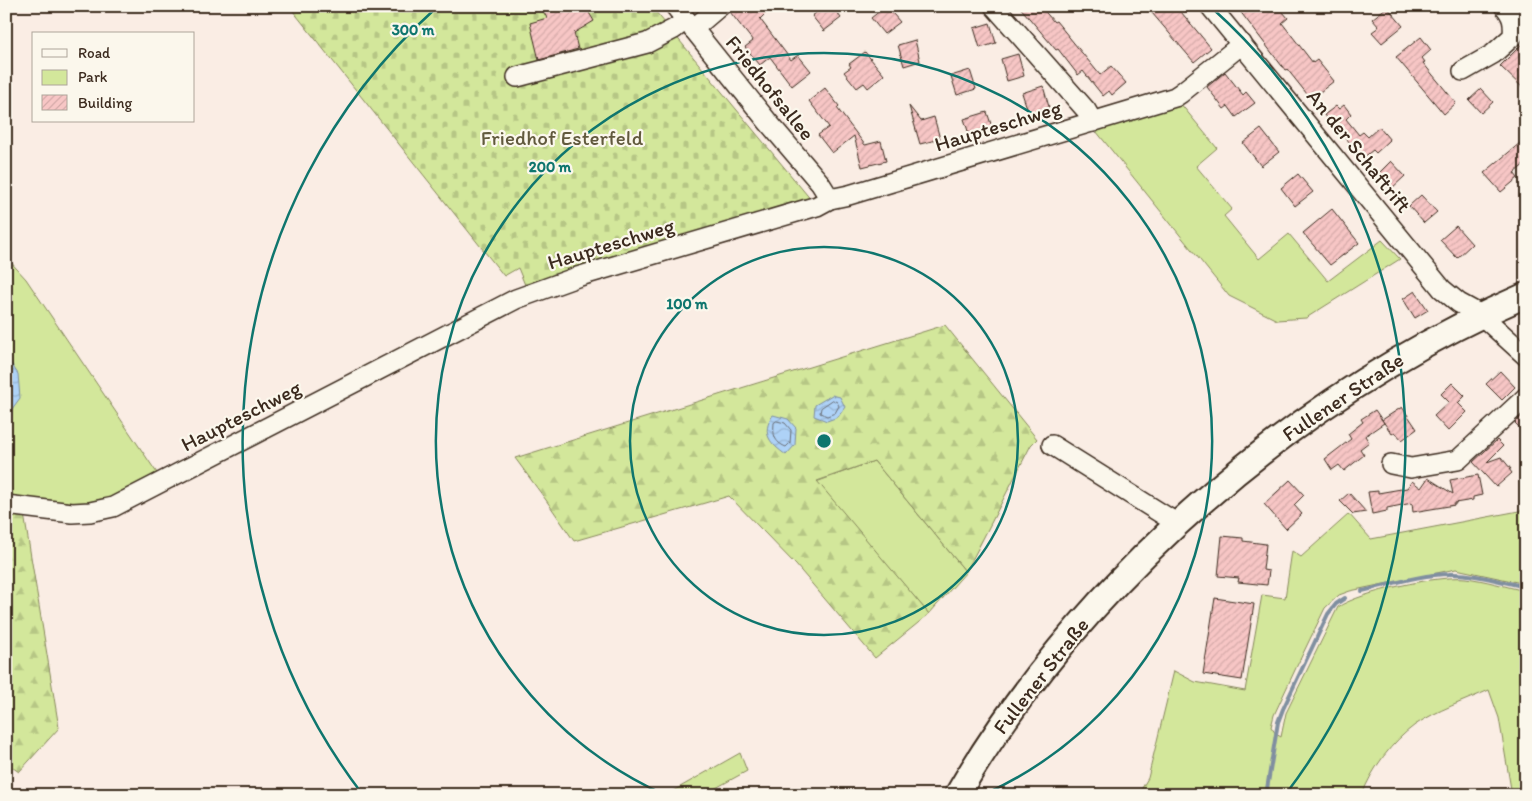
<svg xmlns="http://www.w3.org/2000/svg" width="1532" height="801" font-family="Itim,sans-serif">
<defs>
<pattern id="forest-firs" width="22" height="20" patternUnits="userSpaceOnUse" patternTransform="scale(1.25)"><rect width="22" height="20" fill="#d3e79b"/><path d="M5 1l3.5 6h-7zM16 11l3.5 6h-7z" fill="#b6c685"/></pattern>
<pattern id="cemetery-stones" width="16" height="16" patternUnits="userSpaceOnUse" patternTransform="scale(1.25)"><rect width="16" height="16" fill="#d3e79b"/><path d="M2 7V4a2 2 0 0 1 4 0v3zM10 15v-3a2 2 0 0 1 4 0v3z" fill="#b6c685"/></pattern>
<pattern id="water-waves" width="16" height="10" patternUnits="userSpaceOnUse" patternTransform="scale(1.25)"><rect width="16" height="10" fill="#aed2f7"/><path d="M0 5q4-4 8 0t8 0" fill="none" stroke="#97b4d3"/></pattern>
<pattern id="building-hatch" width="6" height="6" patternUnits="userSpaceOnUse" patternTransform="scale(1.25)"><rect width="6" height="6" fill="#f7c6c5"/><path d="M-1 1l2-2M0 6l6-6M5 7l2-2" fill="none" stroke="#d5aaa9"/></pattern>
</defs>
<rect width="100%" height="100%" fill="#faede4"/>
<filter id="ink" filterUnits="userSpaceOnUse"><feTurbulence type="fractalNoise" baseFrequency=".02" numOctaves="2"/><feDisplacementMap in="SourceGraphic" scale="10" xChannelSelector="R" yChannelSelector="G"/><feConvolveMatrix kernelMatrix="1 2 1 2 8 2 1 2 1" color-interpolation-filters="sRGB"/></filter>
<g filter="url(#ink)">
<g fill="#d3e79b" stroke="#87885c">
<polygon points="1180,103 1217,148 1196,166 1232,209 1224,216 1259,259 1289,234 1328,281 1382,240 1400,259 1306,318 1277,320 1229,296 1096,131"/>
<polygon points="6,257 26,279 159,476 113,501 89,507 6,500"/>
<polygon points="874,461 966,572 929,614 816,482"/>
<path d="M 1526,508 L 1526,584 L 1456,569 L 1350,591 L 1339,595 L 1325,608 L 1295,670 L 1274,715 L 1271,727 L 1276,734 L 1281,737 L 1286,713 L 1338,607 C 1361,592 1438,575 1465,578 C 1485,580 1506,587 1526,591 L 1526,795 L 1512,795 L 1499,718 L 1489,690 C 1465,701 1437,710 1415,725 C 1392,742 1372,768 1362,795 L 1138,795 L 1148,778 L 1174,671 L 1195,682 L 1245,691 L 1262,595 L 1285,598 L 1292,551 L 1301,557 L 1349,514 L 1371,539 L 1519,511 Z"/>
<polygon points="740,753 747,771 703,795 666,795"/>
</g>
<g fill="url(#forest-firs)" stroke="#87885c">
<polygon points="945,325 1037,439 1031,445 966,572 874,461 817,481 929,614 875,658 796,565 729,496 574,541 546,500 515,458"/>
<polygon points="6,512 24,514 59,728 19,772 6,763"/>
</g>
<polygon fill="url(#cemetery-stones)" stroke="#87885c" points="289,6 651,6 812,201 525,285 518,268 504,276"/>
<g fill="url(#water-waves)" stroke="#808fa0">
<polygon points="6,356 18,374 20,398 6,417"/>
<polygon points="832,395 840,397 845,407 838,417 827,421 814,416 815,405"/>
<path d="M 773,415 L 788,419 L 796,428 L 795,445 L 786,455 C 771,444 760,434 773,415 Z"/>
</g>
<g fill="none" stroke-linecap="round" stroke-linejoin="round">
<g stroke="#696d75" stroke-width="1">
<polygon points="833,400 837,402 839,406 835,413 827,416 820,413 821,408"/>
<path d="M 777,421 L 785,423 L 791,430 L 790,443 L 786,447 C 774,442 773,435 774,423 Z"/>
</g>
<g stroke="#808fa0" stroke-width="4">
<path d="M 1362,591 C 1389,585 1422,574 1449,574 C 1475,573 1501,582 1526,587"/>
<polyline points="1266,795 1278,722 1283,709 1328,614 1336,604 1345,598"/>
</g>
</g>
<g fill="url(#building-hatch)" stroke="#3b2a1e">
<polygon points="540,6 585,6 594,21 574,33 578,49 539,60 530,23 547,18"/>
<polygon points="737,6 762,6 767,12 760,19 791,60 798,55 811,71 792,86 770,57 760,65 745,47 753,41 730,12"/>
<polygon points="825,6 832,6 841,18 824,31 812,16"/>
<polygon points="886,6 900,22 884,34 871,18"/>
<polygon points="1019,6 1040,6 1054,22 1056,21 1100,75 1111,66 1126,83 1112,95 1109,91 1103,96 1083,71 1078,75 1058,49 1056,50"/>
<polygon points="1146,6 1176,6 1211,48 1194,62"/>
<polygon points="1236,6 1278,6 1288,18 1282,23 1313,63 1317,60 1334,81 1311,99 1287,69 1285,70"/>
<polygon points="1387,7 1403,26 1382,43 1372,32 1379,27 1372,19"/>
<polygon points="990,23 996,43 980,48 974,28"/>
<polygon points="1421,37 1431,50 1422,58 1425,62 1423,63 1456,103 1444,114 1396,57"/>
<polygon points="915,40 920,61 904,66 898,45"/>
<polygon points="1526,40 1526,91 1500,66"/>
<polygon points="865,52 884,75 868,88 864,83 857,88 844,72 851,67 849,64"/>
<polygon points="1018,54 1024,76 1007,81 1001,59"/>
<polygon points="970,70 976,89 957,95 951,76"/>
<polygon points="1225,72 1243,95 1246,92 1255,103 1236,117 1228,106 1224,109 1207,87"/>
<polygon points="1043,86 1049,107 1029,114 1022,93"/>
<polygon points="825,88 839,106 837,108 865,145 881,141 886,161 862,167 854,136 832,153 818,135 829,127 809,101"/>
<polygon points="1481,89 1493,102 1481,113 1469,100"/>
<polygon points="1344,105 1351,114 1346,119 1359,135 1363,132 1368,137 1379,127 1390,140 1376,153 1373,150 1363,158 1339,130 1337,132 1324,115 1336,106 1339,109"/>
<polygon points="909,106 921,121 934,117 940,139 920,144"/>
<polygon points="987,112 993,130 970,137 964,119"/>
<polygon points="1261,129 1279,152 1261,166 1243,143"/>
<polygon points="1526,138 1526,163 1514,173 1518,178 1501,192 1484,173"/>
<polygon points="1391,161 1405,176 1391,189 1377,175"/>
<polygon points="1298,174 1313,192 1295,206 1281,188"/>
<polygon points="1421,195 1437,212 1424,223 1409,206"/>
<polygon points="1332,209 1359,243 1330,265 1303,233"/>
<polygon points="1456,226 1472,244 1457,258 1440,240"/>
<polygon points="1415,291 1428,310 1415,318 1403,299"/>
<polygon points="1500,371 1515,387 1502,400 1486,384"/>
<polygon points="1452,383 1465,396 1458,403 1467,412 1448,431 1434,416 1449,402 1441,394"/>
<polygon points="1402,407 1417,429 1402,440 1395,432 1392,434 1382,420"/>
<polygon points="1375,410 1384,423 1365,436 1369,442 1360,449 1364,455 1344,471 1339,465 1332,470 1325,459 1351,439 1348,434 1363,422 1361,419"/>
<polygon points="1525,413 1526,422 1520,428 1515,423"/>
<polygon points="1497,440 1503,446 1487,462 1501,457 1511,469 1509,469 1512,473 1496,487 1473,462"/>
<polygon points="1478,475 1482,495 1473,497 1473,500 1455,503 1455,505 1413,512 1412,503 1387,508 1387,511 1372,514 1368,492 1378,491 1378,493 1407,488 1412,481 1421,488 1428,478 1453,494 1450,480"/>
<polygon points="1290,480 1304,495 1294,505 1302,514 1286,529 1264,504"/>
<polygon points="1349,493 1366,512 1353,514 1340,501"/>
<polygon points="1222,536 1243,538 1243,541 1266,544 1263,570 1269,571 1267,585 1238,582 1239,578 1218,576"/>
<polygon points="1215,598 1254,604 1242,680 1203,674"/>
</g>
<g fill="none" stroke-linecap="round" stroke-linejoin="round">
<defs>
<g id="minor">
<polyline points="675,6 768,122 820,183 830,199"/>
<polyline points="994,6 1086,110 1093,122"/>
<polyline points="1210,6 1442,289 1459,303 1481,315 1526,356"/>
<polyline points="693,29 720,6"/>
<path d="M 1463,71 L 1493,54 L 1513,36 C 1514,23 1513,16 1504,6"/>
<polyline points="517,77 647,43 674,29 686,20"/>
<polyline points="1052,445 1178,524"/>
<polyline points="1391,464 1411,468 1458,460 1526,397"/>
<polyline points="6,505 72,513 90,512 113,507 516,299 577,277 817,206 830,199 849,195 1175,97 1181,93 1242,44"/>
</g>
<path id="major" d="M 957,795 C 1083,579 1297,394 1526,295"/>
</defs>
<use href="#minor" stroke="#3b2a1e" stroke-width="22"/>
<use href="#major" stroke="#3b2a1e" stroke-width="28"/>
<use href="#minor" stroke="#fbf7ec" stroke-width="19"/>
<use href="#major" stroke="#fbf7ec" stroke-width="24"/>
</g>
</g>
<g fill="none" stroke="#0f766e" stroke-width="2.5">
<circle cx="824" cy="441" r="194"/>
<path d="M663 794A388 388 0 1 1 985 794"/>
<path d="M363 795A581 581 0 0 1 435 9M1213 9A581 581 0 0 1 1285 795"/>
</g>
<g text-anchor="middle" stroke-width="4.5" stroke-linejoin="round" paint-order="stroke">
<g font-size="21" fill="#3b2a1e" stroke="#fbf7ec">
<text transform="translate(770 88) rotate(51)" y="7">Friedhofsallee</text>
<text transform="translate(998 126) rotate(-17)" y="7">Haupteschweg</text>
<text transform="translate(1359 151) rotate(51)" y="7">An der Schaftrift</text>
<text transform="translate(611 244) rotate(-17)" y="7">Haupteschweg</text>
<text transform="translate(1343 397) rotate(-34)" y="7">Fullener Straße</text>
<text transform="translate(241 416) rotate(-27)" y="7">Haupteschweg</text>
<text transform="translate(1041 676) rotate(-52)" y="7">Fullener Straße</text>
</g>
<g font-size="21" fill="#61593d" stroke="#fbf7ec">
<text x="562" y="145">Friedhof Esterfeld</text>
</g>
</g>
<circle cx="824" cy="441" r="8" fill="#0f766e" stroke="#fbf7ec" stroke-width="2.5"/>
<g font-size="15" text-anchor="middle" font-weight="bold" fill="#0f766e" stroke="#fbf7ec" stroke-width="4.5" stroke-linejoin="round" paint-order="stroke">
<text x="413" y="35">300 m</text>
<text x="550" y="172">200 m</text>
<text x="687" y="309">100 m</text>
</g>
<rect width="1532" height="801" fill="none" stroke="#fbf7ec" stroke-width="25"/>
<rect x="12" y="12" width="1507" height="776" fill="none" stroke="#3b2a1e" stroke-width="2" filter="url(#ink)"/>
<rect x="32" y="32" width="162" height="90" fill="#fbf7ec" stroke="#aea59a"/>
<rect x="42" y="49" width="25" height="8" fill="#fbf7ec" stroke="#aea59a"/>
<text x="78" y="58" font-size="15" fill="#3b2a1e">Road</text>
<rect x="42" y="70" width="25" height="15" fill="#d3e79b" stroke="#aea59a"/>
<text x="78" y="82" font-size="15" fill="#3b2a1e">Park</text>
<rect x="42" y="95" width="25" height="15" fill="url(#building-hatch)" stroke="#aea59a"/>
<text x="78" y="108" font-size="15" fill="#3b2a1e">Building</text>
</svg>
